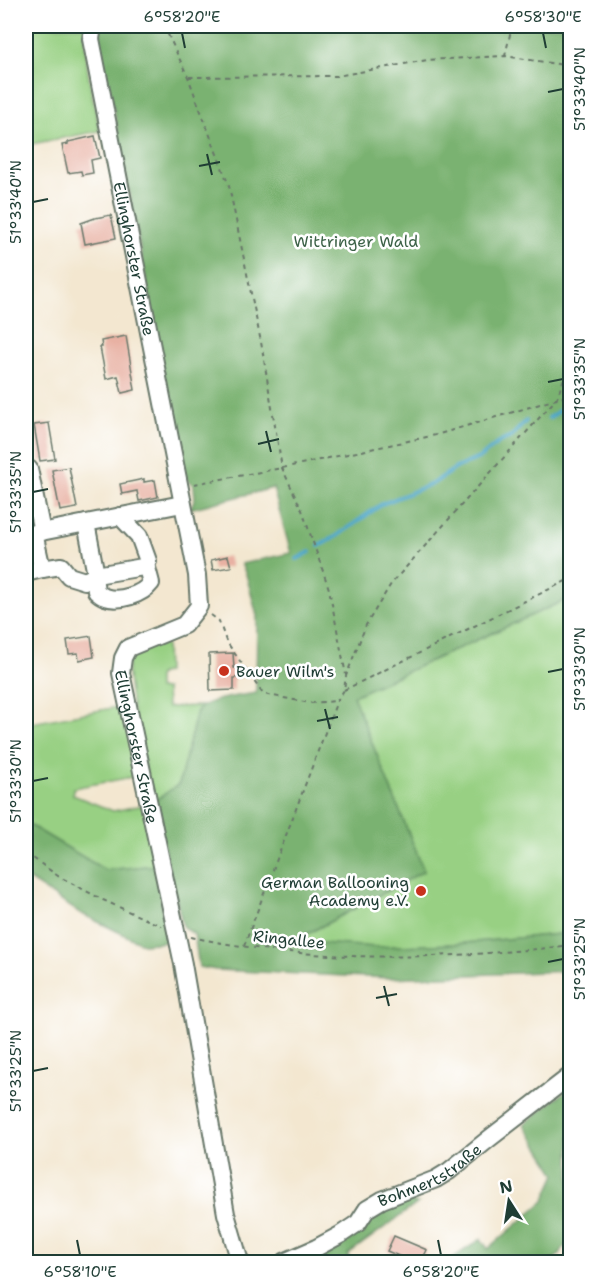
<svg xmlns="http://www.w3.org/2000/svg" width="596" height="1288" font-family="'Shantell Sans',sans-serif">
<rect width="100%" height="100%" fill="#fff"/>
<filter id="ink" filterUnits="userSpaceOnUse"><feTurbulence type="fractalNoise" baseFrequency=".0167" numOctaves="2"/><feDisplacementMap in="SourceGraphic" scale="12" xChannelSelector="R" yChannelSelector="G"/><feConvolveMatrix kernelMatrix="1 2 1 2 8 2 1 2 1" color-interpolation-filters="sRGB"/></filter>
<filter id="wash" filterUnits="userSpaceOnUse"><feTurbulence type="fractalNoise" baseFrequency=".008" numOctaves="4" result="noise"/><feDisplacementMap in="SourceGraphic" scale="24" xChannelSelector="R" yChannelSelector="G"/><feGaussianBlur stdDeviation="1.35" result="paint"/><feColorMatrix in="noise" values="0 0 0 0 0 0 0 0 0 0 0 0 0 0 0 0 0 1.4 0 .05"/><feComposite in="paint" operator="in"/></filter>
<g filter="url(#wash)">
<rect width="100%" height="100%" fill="#f3e7d0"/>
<g fill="#98d083" stroke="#5c865c" stroke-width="1.5">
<path d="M 26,26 L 86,26 C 83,61 93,97 100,131 L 26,145 Z"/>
<polygon points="570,598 570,933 455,944 375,947 293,942 424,871 353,696"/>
<path d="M 166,644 L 167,673 L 160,674 L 158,677 L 158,689 L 166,689 L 167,707 L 201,706 L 197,711 L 179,784 L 153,802 C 148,778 122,678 129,660 C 134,647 154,647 166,644 Z"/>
<polygon points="122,706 138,776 73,788 73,795 113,811 144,805 157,865 105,870 26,823 26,724"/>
</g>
<g fill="#7ab271" stroke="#4c7852" stroke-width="1.5">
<path d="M 99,26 L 570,26 L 570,598 L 353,696 L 424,871 L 294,941 L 375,947 L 455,944 L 570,933 L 570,971 L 389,978 L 216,970 L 199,967 L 194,934 L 183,927 L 153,802 L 179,784 L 197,711 C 207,698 240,696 256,693 L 257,616 L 246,574 L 241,564 L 291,553 L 273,488 L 190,509 L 195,498 L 194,486 L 183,475 L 112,100 L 99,48 Z"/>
<polygon points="26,823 105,870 157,865 166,942 143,944 80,913 26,878"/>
<polygon points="567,1090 570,1095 570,1239 560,1254 550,1262 447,1262 481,1239 488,1249 544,1201 556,1174 524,1124"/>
<polygon points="400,1201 418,1203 347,1255 352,1262 295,1262 370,1211"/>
</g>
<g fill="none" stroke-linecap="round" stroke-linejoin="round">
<g stroke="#4ba6c9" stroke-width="4">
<polyline points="549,418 570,403"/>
<polyline points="319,546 337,536 382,504 432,484 456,468 481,457 499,442 511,437 526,421"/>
<polyline points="297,559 310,552"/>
</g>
</g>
<g id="blocks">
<g fill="#e8b1a3">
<polygon points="95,136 100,158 91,160 93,173 82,175 81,171 68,173 62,145 68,144 68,142"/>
<polygon points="111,215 116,238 85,244 81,223 95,218"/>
<polygon points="126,336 135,390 122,393 118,376 106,379 100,347 102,347 101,341"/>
<polygon points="49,423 55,459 40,461 34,425"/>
<polygon points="69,467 77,508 60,511 52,470"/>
<polygon points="144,479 144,482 155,480 158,497 139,501 137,491 122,494 120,484"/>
<polygon points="228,556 231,567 213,570 211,560"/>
<polygon points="91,636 94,657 79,660 78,653 69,654 67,640"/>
<polygon points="233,653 234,668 243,668 243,677 234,678 234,690 210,691 209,654"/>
<polygon points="394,1236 427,1250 424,1256 433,1263 415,1263 387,1251"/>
</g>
</g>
</g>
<g filter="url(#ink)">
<use href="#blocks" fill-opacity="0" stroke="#69786b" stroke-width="1.5"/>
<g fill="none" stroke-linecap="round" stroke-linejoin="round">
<defs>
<g id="minor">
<path id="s1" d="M 93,26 L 91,39 L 197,575 L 199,606 L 184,625 L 128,648 L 123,658 L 121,673 L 183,964 L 226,1214 L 240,1262"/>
<polyline points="26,469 29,469 42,532"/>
<polyline points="26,535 182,504"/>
<polyline points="42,569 61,566 69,576 85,581 96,575 86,523"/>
<polyline points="26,573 42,569 34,533"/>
<polyline points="96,575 143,567 148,561 139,536 120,516"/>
<path d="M 94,576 L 96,591 C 98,593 102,596 105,597 C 119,602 142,595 151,583 L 146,564"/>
<path id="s2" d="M 284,1262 L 316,1248 L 340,1235 L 358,1223 L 367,1209 L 382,1200 L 436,1179 L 449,1171 L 490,1138 L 570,1076"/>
</g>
</defs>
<use href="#minor" stroke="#69786b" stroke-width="20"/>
<g stroke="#69786b" stroke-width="2" stroke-dasharray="4.5 4.5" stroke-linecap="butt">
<polyline points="164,26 188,77 229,186 261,342 282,468 302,510 329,589 346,675"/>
<polyline points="505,56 512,26"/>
<polyline points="189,77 337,76 427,60 505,56 570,66"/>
<polyline points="194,484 282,468 436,435 570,395"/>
<polyline points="211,615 219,621 226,641 263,694 310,703 337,701"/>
<polyline points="344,690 570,579"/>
<polyline points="26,853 58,876 103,900 161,926"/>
<path d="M 191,937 C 291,958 387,960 488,953 C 516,951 543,949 570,945"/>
<polyline points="244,946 337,701 344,690 346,676 366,625 391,584 557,398 570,361"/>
<polyline points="569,1262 570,1260"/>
</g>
<use href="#minor" stroke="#fff" stroke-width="16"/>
</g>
</g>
<path fill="none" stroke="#1f3d34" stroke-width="2" d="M 182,33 L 185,48M 543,33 L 546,48M 548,92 L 563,89M 207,154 L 212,175M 199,166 L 220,162M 33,202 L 48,199M 548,382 L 563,379M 266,431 L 271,452M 258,444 L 279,439M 33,492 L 48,489M 548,672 L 563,669M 325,709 L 330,729M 317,721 L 338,717M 33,781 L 48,778M 548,962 L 563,959M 384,986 L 389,1006M 376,998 L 397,994M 33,1071 L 48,1068M 77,1240 L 80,1255M 438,1240 L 441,1255"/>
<g fill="#c8321e" stroke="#fff" stroke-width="2">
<circle cx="224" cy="671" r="6"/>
<circle cx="421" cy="891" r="6"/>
</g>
<g text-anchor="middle" stroke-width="5" stroke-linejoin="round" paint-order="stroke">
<g font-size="16" fill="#3d6248" stroke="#fff">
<text x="356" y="247">Wittringer Wald</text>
</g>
<g font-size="16" fill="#1f3d34" stroke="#fff">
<text dy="6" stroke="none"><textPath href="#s1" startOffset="237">Ellinghorster Straße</textPath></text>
<text dy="6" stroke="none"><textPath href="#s1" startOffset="777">Ellinghorster Straße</textPath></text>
<text transform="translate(289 939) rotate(6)" y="6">Ringallee</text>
<text dy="6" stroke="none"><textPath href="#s2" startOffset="172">Bohmertstraße</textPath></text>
</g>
<g font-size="16" fill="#1f3d34" stroke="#fff" text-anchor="start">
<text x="236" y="677">Bauer Wilm's</text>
<text x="409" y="888" text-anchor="end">German Ballooning<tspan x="409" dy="18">Academy e.V.</tspan></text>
</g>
</g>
<rect width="596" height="1288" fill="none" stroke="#fff" stroke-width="66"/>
<g transform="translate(509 1201) rotate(348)" stroke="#ffffff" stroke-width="4.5" paint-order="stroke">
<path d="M0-4.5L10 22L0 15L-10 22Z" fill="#1f3d34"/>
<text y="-9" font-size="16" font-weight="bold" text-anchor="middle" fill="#1f3d34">N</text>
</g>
<rect x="33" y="33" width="530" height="1222" fill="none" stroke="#1f3d34" stroke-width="2"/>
<g font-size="15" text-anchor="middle" fill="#1f3d34">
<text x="182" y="22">6°58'20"E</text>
<text x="543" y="22">6°58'30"E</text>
<text transform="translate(580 89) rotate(-90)" y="5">51°33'40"N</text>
<text transform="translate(16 202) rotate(-90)" y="5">51°33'40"N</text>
<text transform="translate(580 379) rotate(-90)" y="5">51°33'35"N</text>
<text transform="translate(16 492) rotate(-90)" y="5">51°33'35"N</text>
<text transform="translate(580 669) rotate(-90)" y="5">51°33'30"N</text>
<text transform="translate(16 781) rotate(-90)" y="5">51°33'30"N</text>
<text transform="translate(580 959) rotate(-90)" y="5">51°33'25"N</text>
<text transform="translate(16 1071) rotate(-90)" y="5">51°33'25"N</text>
<text x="80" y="1277">6°58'10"E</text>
<text x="441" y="1277">6°58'20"E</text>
</g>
</svg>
